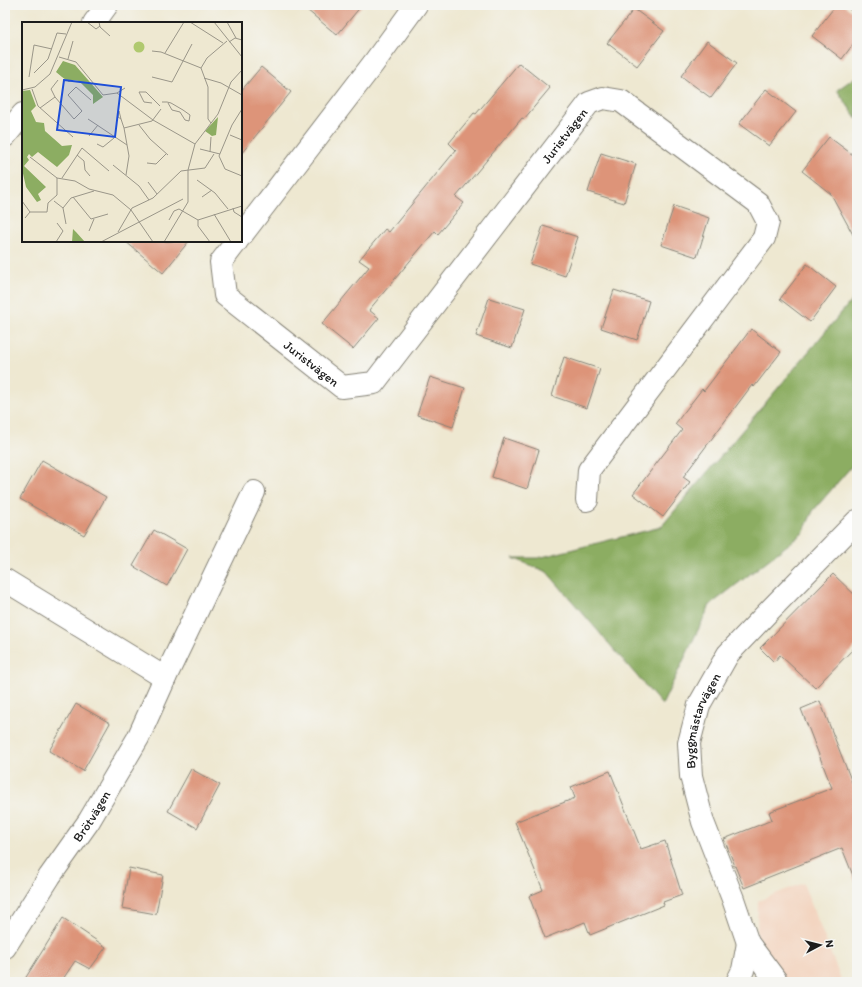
<svg xmlns="http://www.w3.org/2000/svg" width="862" height="987" font-family="Itim,sans-serif">
<rect width="100%" height="100%" fill="#f6f6f2"/>
<filter id="ink" filterUnits="userSpaceOnUse"><feTurbulence type="fractalNoise" baseFrequency=".025" numOctaves="2"/><feDisplacementMap in="SourceGraphic" scale="8" xChannelSelector="R" yChannelSelector="G"/><feConvolveMatrix kernelMatrix="1 2 1 2 8 2 1 2 1" color-interpolation-filters="sRGB"/></filter>
<filter id="wash" filterUnits="userSpaceOnUse"><feTurbulence type="fractalNoise" baseFrequency=".012" numOctaves="4" result="noise"/><feDisplacementMap in="SourceGraphic" scale="16" xChannelSelector="R" yChannelSelector="G"/><feGaussianBlur stdDeviation="0.9" result="paint"/><feColorMatrix in="noise" values="0 0 0 0 0 0 0 0 0 0 0 0 0 0 0 0 0 1.4 0 .05"/><feComposite in="paint" operator="in"/></filter>
<g filter="url(#wash)">
<rect width="100%" height="100%" fill="#eee8d1"/>
<polygon fill="#f3d4bf" points="803,883 842,982 755,982 758,901"/>
<g fill="#8cad62" stroke="#54643f">
<polygon points="857,76 857,119 837,90"/>
<polygon points="857,294 857,460 813,511 803,533 710,605 662,705 547,572 513,558 538,558 661,527"/>
</g>
<g id="blocks">
<g fill="#dd9479">
<polygon points="301,5 362,5 337,35"/>
<polygon points="836,5 844,5 857,15 857,39 842,59 812,36"/>
<polygon points="634,9 664,31 637,66 607,43"/>
<polygon points="707,41 737,63 711,98 681,76"/>
<polygon points="519,63 550,88 524,119 522,118 456,197 464,203 438,234 435,231 369,310 379,318 353,349 322,324 369,267 359,260 385,229 389,232 456,150 449,143 474,113 476,114"/>
<polygon points="261,67 291,92 241,154 241,91"/>
<polygon points="766,89 796,112 769,146 739,124"/>
<polygon points="829,137 857,158 857,242 831,194 802,171"/>
<polygon points="601,153 636,164 624,203 588,192"/>
<polygon points="674,206 709,218 697,257 661,245"/>
<polygon points="543,226 578,237 565,276 530,264"/>
<polygon points="125,241 189,241 163,273"/>
<polygon points="807,264 836,287 810,322 780,299"/>
<polygon points="614,290 649,301 637,340 601,328"/>
<polygon points="489,298 525,309 512,348 476,336"/>
<polygon points="751,329 781,352 754,387 752,385 683,477 690,482 663,517 633,494 682,430 675,424 702,389 704,391"/>
<polygon points="564,357 600,369 587,408 552,396"/>
<polygon points="430,377 465,388 453,427 417,415"/>
<polygon points="504,438 539,450 527,489 492,477"/>
<polygon points="42,460 106,497 84,535 20,499"/>
<polygon points="154,530 187,549 167,586 133,566"/>
<polygon points="833,574 857,597 857,645 815,688 780,655 774,662 760,648"/>
<polygon points="820,701 857,795 857,882 856,883 842,848 764,879 764,880 744,888 724,839 772,820 769,812 832,788 801,709"/>
<polygon points="76,704 110,723 83,771 49,751"/>
<polygon points="191,769 220,785 197,828 168,811"/>
<polygon points="610,771 641,849 665,841 682,895 663,902 664,905 590,935 585,922 545,938 529,896 543,890 515,822 575,798 571,787"/>
<polygon points="129,868 163,875 156,914 122,908"/>
<polygon points="63,918 106,947 90,969 75,961 61,982 23,982"/>
</g>
</g>
</g>
<g filter="url(#ink)">
<use href="#blocks" fill-opacity="0" stroke="#858276" stroke-width="1"/>
<g fill="none" stroke-linecap="round" stroke-linejoin="round">
<defs>
<g id="minor">
<polyline points="94,23 107,5"/>
<polyline points="5,136 23,114"/>
<polyline points="241,236 373,64 416,5"/>
<path id="s1" d="M 237,241 L 221,262 L 225,295 L 342,387 L 374,383 L 589,103 L 603,98 L 621,101 L 758,203 L 768,222 L 764,238 L 589,470 L 587,500"/>
<polyline points="5,580 165,678"/>
<path id="s2" d="M 5,947 L 50,876 L 89,821 L 138,738 L 165,678 L 254,492"/>
<polyline points="737,982 743,970 748,943"/>
<path id="s3" d="M 777,982 L 748,943 L 733,899 L 703,822 L 691,776 L 689,743 L 699,705 L 728,654 L 770,610 L 857,521"/>
</g>
</defs>
<use href="#minor" stroke="#858276" stroke-width="24"/>
<use href="#minor" stroke="#fff" stroke-width="22"/>
</g>
</g>
<g text-anchor="middle" stroke-width="4" stroke-linejoin="round" paint-order="stroke">
<g font-size="13" fill="#1c1c1c" stroke="#f6f6f2">
<text dy="5" stroke="none"><textPath href="#s1" startOffset="553">Juristvägen</textPath></text>
<text dy="5" stroke="none"><textPath href="#s1" startOffset="170">Juristvägen</textPath></text>
<text dy="5" stroke="none"><textPath href="#s3" startOffset="283">Byggmästarvägen</textPath></text>
<text dy="5" stroke="none"><textPath href="#s2" startOffset="157">Brötvägen</textPath></text>
</g>
</g>
<g transform="translate(22 22)">
<rect width="220" height="220" fill="#eee8d1"/>
<path d="M111.5 25a5.5 5.5 0 1 1 11 0a5.5 5.5 0 1 1-11 0Z" fill="#b0c96f"/>
<path d="M 41,39 L 53,43 L 81,75 L 71,82 L 71,73 L 57,59 L 51,58 L 47,60 L 40,55 L 34,50 ZM 8,68 L 14,84 L 9,89 L 14,100 L 22,101 L 23,109 L 40,124 L 50,123 L 47,133 L 35,145 L 16,130 L 10,135 L 7,132 L 5,135 L 7,138 L 2,144 L 24,165 L 16,172 L 19,178 L 15,180 L 4,165 L 0,147 L 0,69 ZM 196,95 L 194,113 L 190,114 L 183,109 ZM 51,207 L 54,210 L 63,220 L 50,220 Z" fill="#8cad62"/>
<path fill="none" stroke="#9a9689" stroke-width="1" d="M 65,0 L 74,7 L 78,4M 77,0 L 78,5 L 88,14M 168,0 L 201,21M 192,0 L 220,35M 205,0 L 214,16M 207,20 L 213,16 L 220,18M 130,29 L 139,30 L 179,46M 143,31 L 162,0M 37,35 L 54,40 L 81,73 L 95,71 L 103,66M 46,37 L 51,19M 12,51 L 26,37 L 35,11 L 44,12M 7,55 L 12,23 L 30,27M 130,55 L 150,60 L 170,22M 182,56 L 199,61 L 220,73M 10,67 L 16,84 L 51,115M 0,68 L 13,65 L 28,52 L 50,0M 95,71 L 131,98 L 173,122M 33,75 L 52,97 L 60,89 L 46,73 L 54,65 L 69,78M 140,80 L 145,80 L 149,81 L 161,88 L 168,93 L 167,99 L 163,98 L 158,90 L 150,88 L 146,81M 130,81 L 122,80 L 117,70 L 124,70 L 138,84M 18,86 L 33,75 L 29,67 L 36,58M 220,87 L 210,103 L 197,134 L 203,147 L 220,154M 66,97 L 105,123M 99,97 L 96,95 L 97,89 L 99,97 L 102,106 L 107,134 L 104,153M 189,101 L 186,97 L 186,65 L 179,46 L 185,36 L 205,19M 117,103 L 128,117 L 146,133M 102,106 L 130,99 L 139,87M 208,113 L 220,118M 67,114 L 76,103M 75,122 L 81,125 L 92,116M 178,127 L 198,132M 188,130 L 189,115M 55,133 L 62,139 L 63,148 L 68,154M 8,135 L 35,156 L 53,159 L 67,167 L 91,173 L 109,188 L 131,220M 125,141 L 134,142 L 144,132M 91,143 L 117,164 L 127,178M 40,156 L 60,126 L 87,149M 175,158 L 193,171 L 206,187M 126,160 L 135,172M 51,175 L 69,197 L 86,192M 180,175 L 190,168M 0,179 L 8,190M 32,179 L 41,186 L 44,202M 41,186 L 49,176 L 72,169M 211,186 L 212,190 L 220,195M 192,192 L 209,220M 3,196 L 8,190 L 25,190 L 26,181 L 35,173 L 35,156M 147,198 L 152,189 L 157,187 L 176,198 L 220,184M 176,198 L 176,204 L 188,220M 67,209 L 72,197M 96,210 L 110,186 L 131,176 L 159,149 L 183,146 L 192,132M 34,220 L 41,209 L 35,201M 79,220 L 161,177M 142,220 L 166,180 L 166,148 L 173,122 L 196,92 L 209,60 L 220,48"/>
<path fill="#1d4ed8" fill-opacity="0.15" stroke="#1d4ed8" stroke-width="2" d="M 42,58 L 99,65 L 93,115 L 35,108 Z"/>
<rect width="220" height="220" fill="none" stroke="#1c1c1c" stroke-width="2"/>
</g>
<rect width="862" height="987" fill="none" stroke="#f6f6f2" stroke-width="20"/>
<g transform="translate(820 945) rotate(83)" stroke="#f6f6f2" stroke-width="3" paint-order="stroke">
<path d="M0-3L7 15L0 10L-7 15Z" fill="#1c1c1c"/>
<text y="-6" font-size="11" font-weight="bold" text-anchor="middle" fill="#1c1c1c">N</text>
</g>
</svg>
